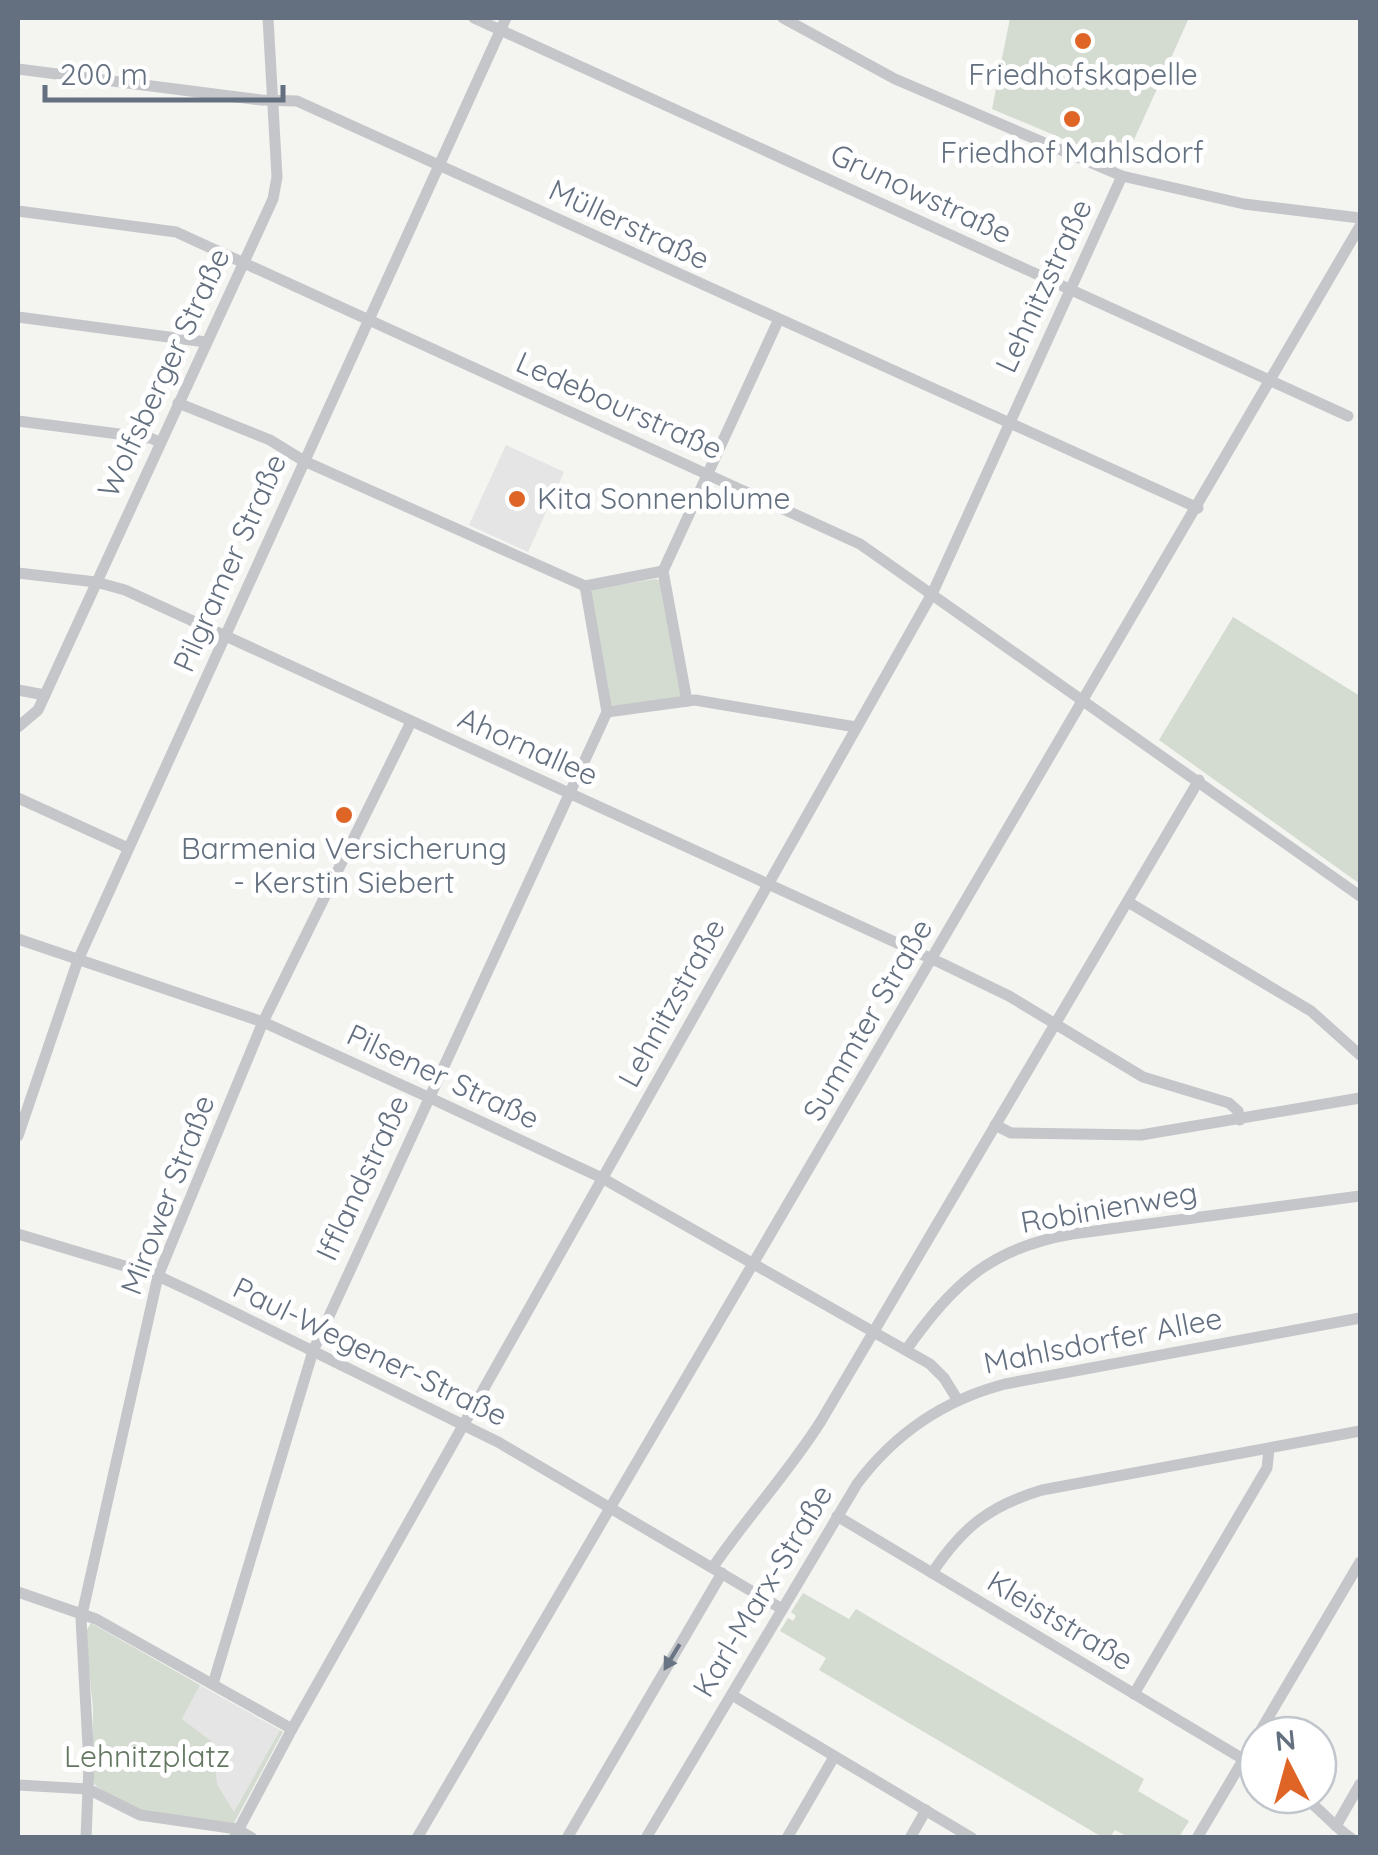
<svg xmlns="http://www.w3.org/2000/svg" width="1378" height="1855" font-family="Quicksand,sans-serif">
<rect width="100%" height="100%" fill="#f4f4f0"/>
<g fill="#e4e5e4">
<polygon points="506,445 564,472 528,552 469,525"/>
<polygon points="200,1685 280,1730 234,1812 217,1784 214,1743 182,1719"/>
</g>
<g fill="#d4dbd1">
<polygon points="1010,18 1189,18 1123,164 992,109"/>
<polygon points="656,579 664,582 683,697 611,706 590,593 593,589"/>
<polygon points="1233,617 1360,696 1360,884 1159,740"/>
<polygon points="803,1593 849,1619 856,1609 1144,1779 1138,1791 1189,1821 1179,1837 1128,1837 1115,1830 1110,1837 1102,1837 819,1670 826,1658 780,1631 788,1618 793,1621 796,1616 791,1612"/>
<polygon points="91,1623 200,1685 182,1719 214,1743 217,1784 234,1812 280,1730 283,1732 234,1823 140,1811 97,1787 92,1781 93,1708 85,1633"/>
</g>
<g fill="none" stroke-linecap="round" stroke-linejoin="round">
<g stroke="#c4c6ca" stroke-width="11">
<polyline points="474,18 1348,416"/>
<polyline points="783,18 895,79 1122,176 1244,204 1360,218"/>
<polyline points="18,69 261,100 297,101 1198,508"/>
<polyline points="18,211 176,232 860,544 1360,896"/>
<polyline points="18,317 206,342"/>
<polyline points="178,403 270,440 304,461 585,586"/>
<polyline points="18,421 150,438 160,442"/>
<polyline points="663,571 778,321"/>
<polyline points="18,573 96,582 125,590 943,964 1009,996 1143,1077 1229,1103 1238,1111 1240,1120"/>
<polyline points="585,586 663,571 687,701"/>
<polyline points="585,586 607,712"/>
<polyline points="18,690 45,695"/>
<polyline points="607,712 695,700 856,727"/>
<polyline points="18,727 38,710 273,199 277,177 268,18"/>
<polyline points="18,798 128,848"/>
<polyline points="1128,902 1311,1011 1360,1055"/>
<polyline points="18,939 263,1022 428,1097 602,1178 930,1364 944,1378 957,1399"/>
<polyline points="995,1125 1011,1133 1141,1135 1360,1098"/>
<polyline points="18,1136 78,960 506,18"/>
<polyline points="18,1234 158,1276 201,1296 498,1442 782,1609"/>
<path d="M 906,1350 C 953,1284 990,1248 1072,1234 L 1360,1196"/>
<polyline points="837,1516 1258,1768"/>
<path d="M 713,1567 C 747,1517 789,1472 821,1421 L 1199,780"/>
<path d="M 932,1573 C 963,1527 989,1506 1042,1490 L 1360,1431"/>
<polyline points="18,1592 96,1619 292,1729"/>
<polyline points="213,1684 313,1351 607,712"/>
<polyline points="1134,1694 1267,1468 1269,1449"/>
<polyline points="732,1695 972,1838"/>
<polyline points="18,1785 88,1789 140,1815 237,1829 252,1838"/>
<path d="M 1301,1795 C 1320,1808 1333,1826 1351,1838"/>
<polyline points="1336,1826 1360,1784"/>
<polyline points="86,1838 89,1764 81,1619 158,1276 263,1022 411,722"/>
<polyline points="234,1838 292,1729 933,592 1122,176"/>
<polyline points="417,1838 1360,226"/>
<polyline points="567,1838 722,1573"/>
<path d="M 646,1838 L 857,1484 C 895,1433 944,1400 1005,1384 L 1360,1318"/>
<polyline points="787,1838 834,1757"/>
<polyline points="910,1838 926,1810"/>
<polyline points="1197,1838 1360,1562"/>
</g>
</g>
<defs><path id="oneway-solid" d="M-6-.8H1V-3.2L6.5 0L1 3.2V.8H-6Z" transform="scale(2.5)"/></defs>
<use fill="#697484" href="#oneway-solid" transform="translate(672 1657) rotate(121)"/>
<g fill="#de6526" stroke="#fff" stroke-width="4">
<circle cx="1083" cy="41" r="10"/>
<circle cx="1072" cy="119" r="10"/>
<circle cx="517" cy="499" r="10"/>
<circle cx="344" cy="815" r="10"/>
</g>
<g text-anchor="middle" stroke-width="10" stroke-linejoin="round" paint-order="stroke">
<g font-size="30" fill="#647080" stroke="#fff">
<text x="1083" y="85">Friedhofskapelle</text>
<text x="1072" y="163">Friedhof Mahlsdorf</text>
<text x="537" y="509" text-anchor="start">Kita Sonnenblume</text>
<text x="344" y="859">Barmenia Versicherung<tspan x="344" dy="34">- Kerstin Siebert</tspan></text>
</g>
<g font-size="30" fill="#647080" stroke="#fff">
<text transform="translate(921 194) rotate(25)" y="10">Grunowstraße</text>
<text transform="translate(629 225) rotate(25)" y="10">Müllerstraße</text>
<text transform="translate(1044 286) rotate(-65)" y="10">Lehnitzstraße</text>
<text transform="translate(164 373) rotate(-65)" y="10">Wolfsberger Straße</text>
<text transform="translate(619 406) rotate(24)" y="10">Ledebourstraße</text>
<text transform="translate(230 563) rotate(-66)" y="10">Pilgramer Straße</text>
<text transform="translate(528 747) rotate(24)" y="10">Ahornallee</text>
<text transform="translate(672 1003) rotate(-61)" y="10">Lehnitzstraße</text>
<text transform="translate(868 1020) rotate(-60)" y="10">Summter Straße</text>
<text transform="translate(443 1077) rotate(25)" y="10">Pilsener Straße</text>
<text transform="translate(363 1178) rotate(-65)" y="10">Ifflandstraße</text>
<text transform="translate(168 1195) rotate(-69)" y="10">Mirower Straße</text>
<text transform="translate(1109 1208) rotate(-10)" y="10">Robinienweg</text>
<text transform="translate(1103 1341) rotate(-11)" y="10">Mahlsdorfer Allee</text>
<text transform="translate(370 1352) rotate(26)" y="10">Paul-Wegener-Straße</text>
<text transform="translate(763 1591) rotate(-59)" y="10">Karl-Marx-Straße</text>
<text transform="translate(1060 1621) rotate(31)" y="10">Kleiststraße</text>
</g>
<g font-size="30" fill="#647862" stroke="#fff">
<text x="147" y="1767">Lehnitzplatz</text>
</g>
</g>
<rect width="1378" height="1855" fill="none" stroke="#647080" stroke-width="40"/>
<g transform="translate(1288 1765) rotate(354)"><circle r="48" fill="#ffffff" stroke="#c1c6cc" stroke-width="2.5"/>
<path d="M0-8L18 38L0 25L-18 38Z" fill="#de6526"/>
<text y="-15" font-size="28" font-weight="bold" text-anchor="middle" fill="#647080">N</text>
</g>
<path d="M45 85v15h238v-15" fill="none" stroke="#647080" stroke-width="5"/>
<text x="60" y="85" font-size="30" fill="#647080" stroke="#ffffff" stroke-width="8" paint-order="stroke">200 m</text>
</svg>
